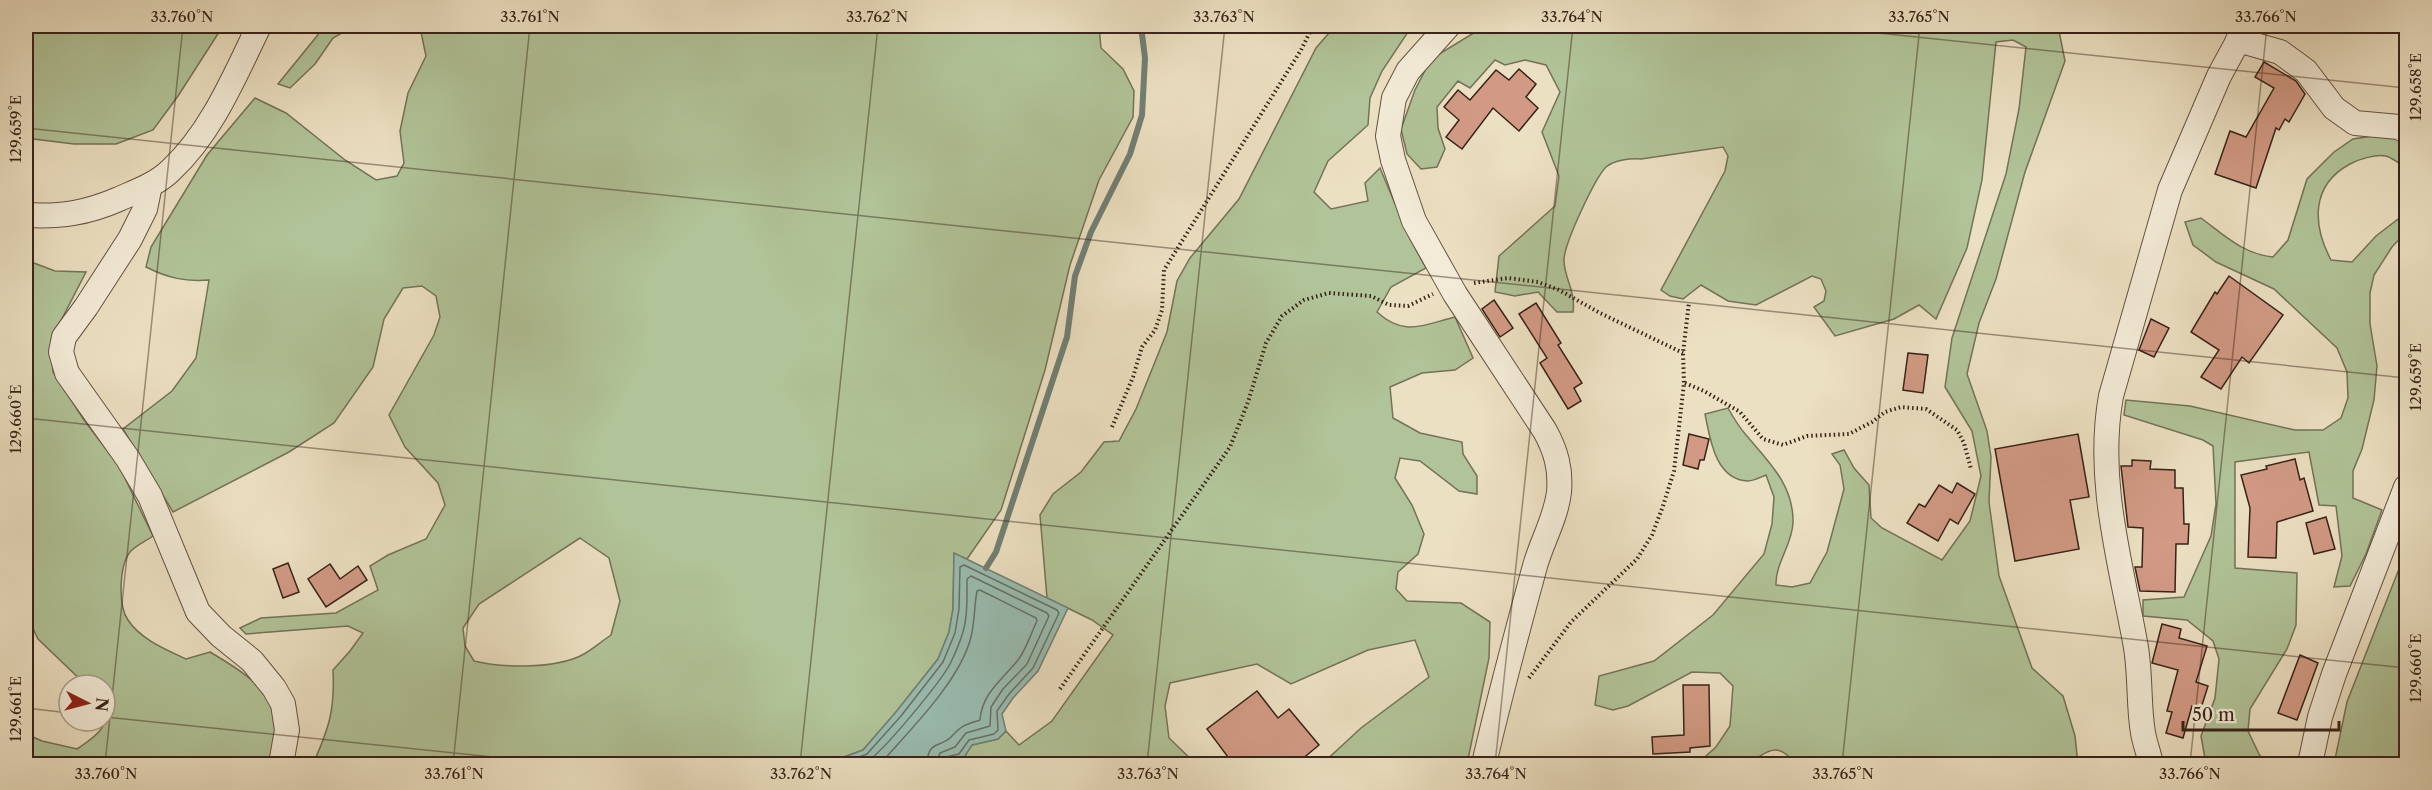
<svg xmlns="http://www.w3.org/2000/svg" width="2432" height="790" font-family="'Libre Caslon Text',serif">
<rect width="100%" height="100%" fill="#ece0c2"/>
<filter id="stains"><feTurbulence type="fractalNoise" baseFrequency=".00333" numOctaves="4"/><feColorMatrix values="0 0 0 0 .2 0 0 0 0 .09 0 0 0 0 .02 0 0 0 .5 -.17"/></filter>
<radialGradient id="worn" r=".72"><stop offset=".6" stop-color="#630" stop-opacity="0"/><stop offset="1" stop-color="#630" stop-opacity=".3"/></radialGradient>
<g fill="#b1c398" stroke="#747258" stroke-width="1.5" fill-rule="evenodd">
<polygon points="26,26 223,26 178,96 153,130 116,144 74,144 26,138"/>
<polygon points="322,26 354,26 333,38 315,64 290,88 278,84 317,36"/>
<path d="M 402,26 L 1099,26 L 1101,48 L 1123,69 L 1134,91 L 1133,117 L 1099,180 L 1070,265 L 1045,370 L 1001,510 L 967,559 L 954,554 L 953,609 L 949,632 L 938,659 L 896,712 L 863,750 L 825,764 L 313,764 C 329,728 335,710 333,670 L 350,651 L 363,633 L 348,626 L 246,634 L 240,628 L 261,618 L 336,613 L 378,590 L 370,566 L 388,555 L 426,539 L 445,505 L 438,483 L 405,447 L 389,415 L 434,335 L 440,317 L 436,296 L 422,286 L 403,288 L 384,319 L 373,367 L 334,423 L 289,452 L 173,512 L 123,429 L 172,391 L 196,358 L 209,280 C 185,282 168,278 146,267 L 151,247 L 207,155 L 255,98 L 286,113 L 345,160 L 376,180 L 397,176 L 404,163 L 400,131 L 408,93 L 426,56 L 421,32 ZM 580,538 L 609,558 L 620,601 L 611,635 C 602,641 594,648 584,654 C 558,669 503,668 474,661 L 465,646 L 463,628 L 479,604 Z"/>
<path d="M 1335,26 L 1412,26 L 1382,71 L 1370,98 L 1368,125 L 1328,161 L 1314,192 L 1331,209 L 1368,201 L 1365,183 L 1380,168 L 1409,237 L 1426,268 L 1391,287 L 1377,312 C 1404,337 1423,325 1455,317 L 1473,358 L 1455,370 L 1422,373 L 1390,387 L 1393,418 L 1420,433 L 1462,442 L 1463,454 L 1477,476 L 1477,494 L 1459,491 L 1420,461 L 1400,458 L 1395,478 L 1412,505 L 1424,534 L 1418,554 L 1398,572 L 1396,589 L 1407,601 L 1461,603 L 1490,622 L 1489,658 L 1467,764 L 1322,764 L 1361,728 L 1429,677 L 1415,640 L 1368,650 L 1291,684 L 1257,664 L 1170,683 L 1165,706 L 1169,738 L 1196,764 L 943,764 L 962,759 L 972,745 L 998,739 L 1006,731 L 1019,745 L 1052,721 L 1113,635 L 1092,620 L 1047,598 L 1040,515 L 1053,494 L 1081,472 L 1104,442 L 1119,441 L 1136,409 L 1167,332 L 1177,281 L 1190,258 L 1239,199 L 1316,48 Z"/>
<path d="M 1485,26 L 2058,26 L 2065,61 L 2025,172 L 1996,279 L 1979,323 L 1967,374 L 1987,431 L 1991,457 L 1989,502 L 1999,576 L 2032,668 L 2063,696 L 2075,736 L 2078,764 L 1796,764 C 1771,734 1764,761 1741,764 C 1727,766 1711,764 1697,764 L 1716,747 L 1730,726 L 1733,686 L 1720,673 L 1692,672 L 1628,706 L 1613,710 L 1595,705 L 1599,676 L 1654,661 L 1713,615 L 1764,554 L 1772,524 L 1774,497 L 1766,475 C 1761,477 1754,481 1748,481 C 1715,480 1710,438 1705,414 L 1728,408 C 1733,417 1739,427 1746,435 C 1768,461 1794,485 1793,523 C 1792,545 1775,564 1776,585 L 1792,587 L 1810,583 L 1827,552 L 1844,489 L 1840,465 L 1832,454 L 1844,450 L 1854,468 L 1869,485 L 1871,518 L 1882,528 L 1942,560 L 1970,521 L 1981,476 L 1972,431 L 1945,387 L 1952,338 L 2006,174 L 2019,109 L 2026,47 L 2013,40 L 1996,42 L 1982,180 L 1967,248 L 1936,319 L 1919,305 L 1894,319 L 1835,336 L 1814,307 L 1824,301 L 1826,291 L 1821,279 L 1812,276 L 1756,305 L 1728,301 L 1701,285 L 1683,299 L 1670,296 L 1661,290 L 1725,171 L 1728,156 L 1723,147 L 1641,159 C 1631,158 1614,160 1606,167 C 1595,178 1565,242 1564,259 C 1563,276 1576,290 1573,312 L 1557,312 L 1538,292 L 1515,296 L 1495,292 L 1499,256 L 1555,206 L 1559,176 L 1542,132 L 1560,92 L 1546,65 L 1525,60 L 1505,65 L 1495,60 L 1470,88 L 1458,81 L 1437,107 L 1438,128 L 1445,149 L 1437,167 L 1421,169 L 1407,154 L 1401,129 L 1415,90 L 1431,59 Z"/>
<path d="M 2379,135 L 2406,138 L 2406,168 C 2400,164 2393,158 2386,156 C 2376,154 2359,159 2350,164 C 2311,185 2312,224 2331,260 L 2352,262 L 2376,236 L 2406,213 L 2406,232 L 2392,247 L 2374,275 L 2370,293 L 2370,324 L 2377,366 L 2374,400 L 2362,449 L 2353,471 L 2353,498 L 2382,510 L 2366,554 L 2350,586 L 2334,587 L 2342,556 L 2336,506 L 2319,505 L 2309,452 L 2235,462 L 2235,568 L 2297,573 L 2296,625 L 2287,649 L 2250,709 L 2248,731 L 2260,756 L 2278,764 L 2206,764 L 2201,736 L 2215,698 L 2219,659 L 2213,641 L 2187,620 L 2143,616 L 2143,600 L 2184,597 L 2211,536 L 2216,504 L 2213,446 L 2203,440 L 2124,415 L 2126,400 L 2190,406 L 2295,430 L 2323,430 L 2341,418 L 2348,398 L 2347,372 L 2337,348 L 2274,289 L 2216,262 L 2193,245 L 2185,222 L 2201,218 C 2224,235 2243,254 2273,257 L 2288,240 L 2307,179 L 2334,152 L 2353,139 Z"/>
<path d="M 26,260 L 55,271 L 86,272 L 51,340 L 53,372 L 84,420 L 119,466 L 153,536 C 146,541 135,546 130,552 C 119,566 118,606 128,620 C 140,639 167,650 186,659 L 210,652 C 260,682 289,701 270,764 L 26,764 L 26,734 L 42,741 L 77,749 C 112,726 105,724 105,685 L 86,685 L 38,639 L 26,614 Z"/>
<polygon points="2406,551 2406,764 2334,764 2347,702"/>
</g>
<polygon fill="#99bdb2" stroke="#727f74" stroke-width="1.5" points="954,553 1068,608 1038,671 1013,698 1002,714 1006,731 998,739 972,745 963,759 943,764 825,764 863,750 896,712 938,659 949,632 953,609"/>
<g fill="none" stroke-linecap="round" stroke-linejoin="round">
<g stroke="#687065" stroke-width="1.5">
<polyline points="842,764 867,754 901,716 943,662 955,633 959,609 960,567 964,565 1057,610 1059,613 1033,668 1009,694 997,711 998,730 994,734 969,740 959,754 946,757 943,764"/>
<path d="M 863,764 C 879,758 941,681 950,664 C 954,656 958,647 961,638 C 968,620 967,598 967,579 L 971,576 L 1047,613 L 1049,616 L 1027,664 L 1003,689 L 991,707 L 990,726 L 966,733 L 955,747 L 940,753 L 936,764"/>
<path d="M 880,764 C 910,730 960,681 971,637 C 975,621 974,606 977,591 L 980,590 L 1036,618 L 1037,621 C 1031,633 1026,650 1018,660 C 1002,680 982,693 980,720 C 964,725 962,725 951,737 C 940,748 928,740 927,764"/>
</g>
<polyline stroke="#727f74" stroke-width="6" points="986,568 996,552 1067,337 1075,276 1091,232 1130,154 1142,115 1145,58 1141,26"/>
</g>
<g fill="#d29a85" stroke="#382218" stroke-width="1.5">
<polygon points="2264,62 2296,81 2305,94 2289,122 2285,119 2279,130 2276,128 2256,188 2215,174 2230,131 2246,137 2274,88 2255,77"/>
<polygon points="1519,69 1536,84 1526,97 1538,108 1519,131 1493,108 1462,149 1446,137 1459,120 1444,107 1458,90 1470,100 1496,70 1509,80"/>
<polygon points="2229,276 2283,315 2249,363 2242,357 2221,389 2201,377 2219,350 2191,332 2215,292 2217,294"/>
<polygon points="1494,300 1513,328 1500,337 1482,309"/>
<polygon points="1536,303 1561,343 1558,345 1582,383 1574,388 1581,401 1568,409 1540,363 1547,358 1519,314"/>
<polygon points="2151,319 2169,328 2154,357 2139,350"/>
<polygon points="1908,353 1928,355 1923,393 1903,390"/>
<polygon points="1689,434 1709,439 1704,460 1700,460 1698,469 1683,465"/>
<polygon points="2078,434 2089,497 2070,500 2079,549 2015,561 1995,449"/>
<polygon points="2295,459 2300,480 2304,478 2313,511 2277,522 2276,558 2248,557 2250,508 2241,475 2267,469 2266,466"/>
<polygon points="2132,460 2151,461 2150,469 2175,470 2175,488 2183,488 2184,524 2189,524 2188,544 2176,544 2175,592 2140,591 2135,567 2142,567 2143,528 2128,527 2121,466 2132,466"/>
<polygon points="1957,483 1975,494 1958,524 1950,519 1938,541 1907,523 1919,504 1925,507 1939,485 1952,493"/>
<polygon points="2326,517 2335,549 2314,554 2306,523"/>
<polygon points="288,563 299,592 283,598 273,569"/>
<polygon points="330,564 340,579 358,566 367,580 326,607 308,579"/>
<polygon points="2162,624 2181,629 2179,638 2207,646 2196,682 2208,686 2201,708 2192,706 2183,738 2166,733 2172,712 2167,711 2178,670 2152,663"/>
<polygon points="2300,655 2318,663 2297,720 2278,713"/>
<polygon points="1683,685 1709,685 1710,746 1690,748 1690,752 1653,754 1652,737 1684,735"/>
<polygon points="1257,691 1278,718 1289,709 1319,745 1295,765 1282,765 1276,757 1267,765 1234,765 1207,729"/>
</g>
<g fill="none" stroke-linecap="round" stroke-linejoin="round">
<defs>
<g id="minor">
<path d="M 1448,26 L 1408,71 L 1394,98 L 1388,136 L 1393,160 L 1414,221 L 1455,294 L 1545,431 C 1556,451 1561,469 1559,492 C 1556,518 1542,541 1535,566 C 1517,632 1499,698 1484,764"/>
<polyline points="2238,40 2280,52 2306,71 2334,108 2355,123 2399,127 2406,131"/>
<polyline points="150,185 145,209 130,239 86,307 64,337 61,352 67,373 128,459 150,496 198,612 221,636 252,661 274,688 283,704 287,730 281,764"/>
<path d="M 26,215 C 61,217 87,213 119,199 C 137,191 157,184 171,170 C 212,132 235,75 259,26"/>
<path d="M 2151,764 C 2149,754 2145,744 2143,733 C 2138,703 2141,672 2135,642 C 2120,560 2096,479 2111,396 L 2170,190 L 2219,76 L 2246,26"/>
<polyline points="2310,764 2320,717 2334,674 2406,487"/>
</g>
</defs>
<use href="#minor" stroke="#655242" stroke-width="26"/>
<g stroke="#382218" stroke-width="4" stroke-dasharray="1.5 3" stroke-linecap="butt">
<polyline points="1474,283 1508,278 1538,282 1559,290 1600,313 1683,353"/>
<polyline points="1685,383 1704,391 1740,412 1763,439 1783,445 1807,436 1849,434 1872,422 1885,412 1901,407 1926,409 1957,430 1964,443 1971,469"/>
<polyline points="1112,427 1133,377 1142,347 1155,330 1162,310 1164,270 1301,50 1313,26"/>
<polyline points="1529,678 1571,622 1637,559 1652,535 1663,506 1674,471 1684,383 1683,353 1689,302"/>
<polyline points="1060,689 1230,447 1248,402 1266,343 1282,316 1304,300 1329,293 1371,296 1389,305 1408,306 1433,294"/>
</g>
<use href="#minor" stroke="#f3ebd7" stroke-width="24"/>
</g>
<path fill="none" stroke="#382218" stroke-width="1.5" stroke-opacity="0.45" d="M 1811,26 L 2406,88M 26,128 L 2406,378M 26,418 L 2406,668M 26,708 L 69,713M 105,717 L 562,764M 105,764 L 183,26M 453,764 L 530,26M 800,764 L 878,26M 1147,764 L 1225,26M 1495,764 L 1573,26M 1842,764 L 1920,26M 2190,764 L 2267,26"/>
<rect width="2432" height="790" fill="none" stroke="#ece0c2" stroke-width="66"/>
<g transform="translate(87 703) rotate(96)"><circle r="28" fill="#f3ebd7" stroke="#a89b8b" stroke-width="1.5"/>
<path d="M0-4.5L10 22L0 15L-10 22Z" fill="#8f2418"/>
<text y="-9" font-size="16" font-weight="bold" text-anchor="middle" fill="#382218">N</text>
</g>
<path d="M2183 721v9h156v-9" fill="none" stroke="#382218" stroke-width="3"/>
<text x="2192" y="721" font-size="18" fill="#382218" stroke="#f3ebd7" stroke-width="4.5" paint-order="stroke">50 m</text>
<rect x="33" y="33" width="2366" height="724" fill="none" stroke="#382218" stroke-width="2"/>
<g font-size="15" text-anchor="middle" fill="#382218">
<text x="182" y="22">33.760°N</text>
<text x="530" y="22">33.761°N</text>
<text x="877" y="22">33.762°N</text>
<text x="1224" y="22">33.763°N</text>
<text x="1572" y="22">33.764°N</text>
<text x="1919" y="22">33.765°N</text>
<text x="2266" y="22">33.766°N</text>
<text transform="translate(2416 87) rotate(-90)" y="5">129.658°E</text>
<text transform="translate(16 129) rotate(-90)" y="5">129.659°E</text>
<text transform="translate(2416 377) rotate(-90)" y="5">129.659°E</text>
<text transform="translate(16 419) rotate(-90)" y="5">129.660°E</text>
<text transform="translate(2416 668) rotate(-90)" y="5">129.660°E</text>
<text transform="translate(16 709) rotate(-90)" y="5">129.661°E</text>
<text x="106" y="779">33.760°N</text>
<text x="454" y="779">33.761°N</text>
<text x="801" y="779">33.762°N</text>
<text x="1148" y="779">33.763°N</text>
<text x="1496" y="779">33.764°N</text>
<text x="1843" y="779">33.765°N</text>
<text x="2190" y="779">33.766°N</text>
</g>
<rect width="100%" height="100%" filter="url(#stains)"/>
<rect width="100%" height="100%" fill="url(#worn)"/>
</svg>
